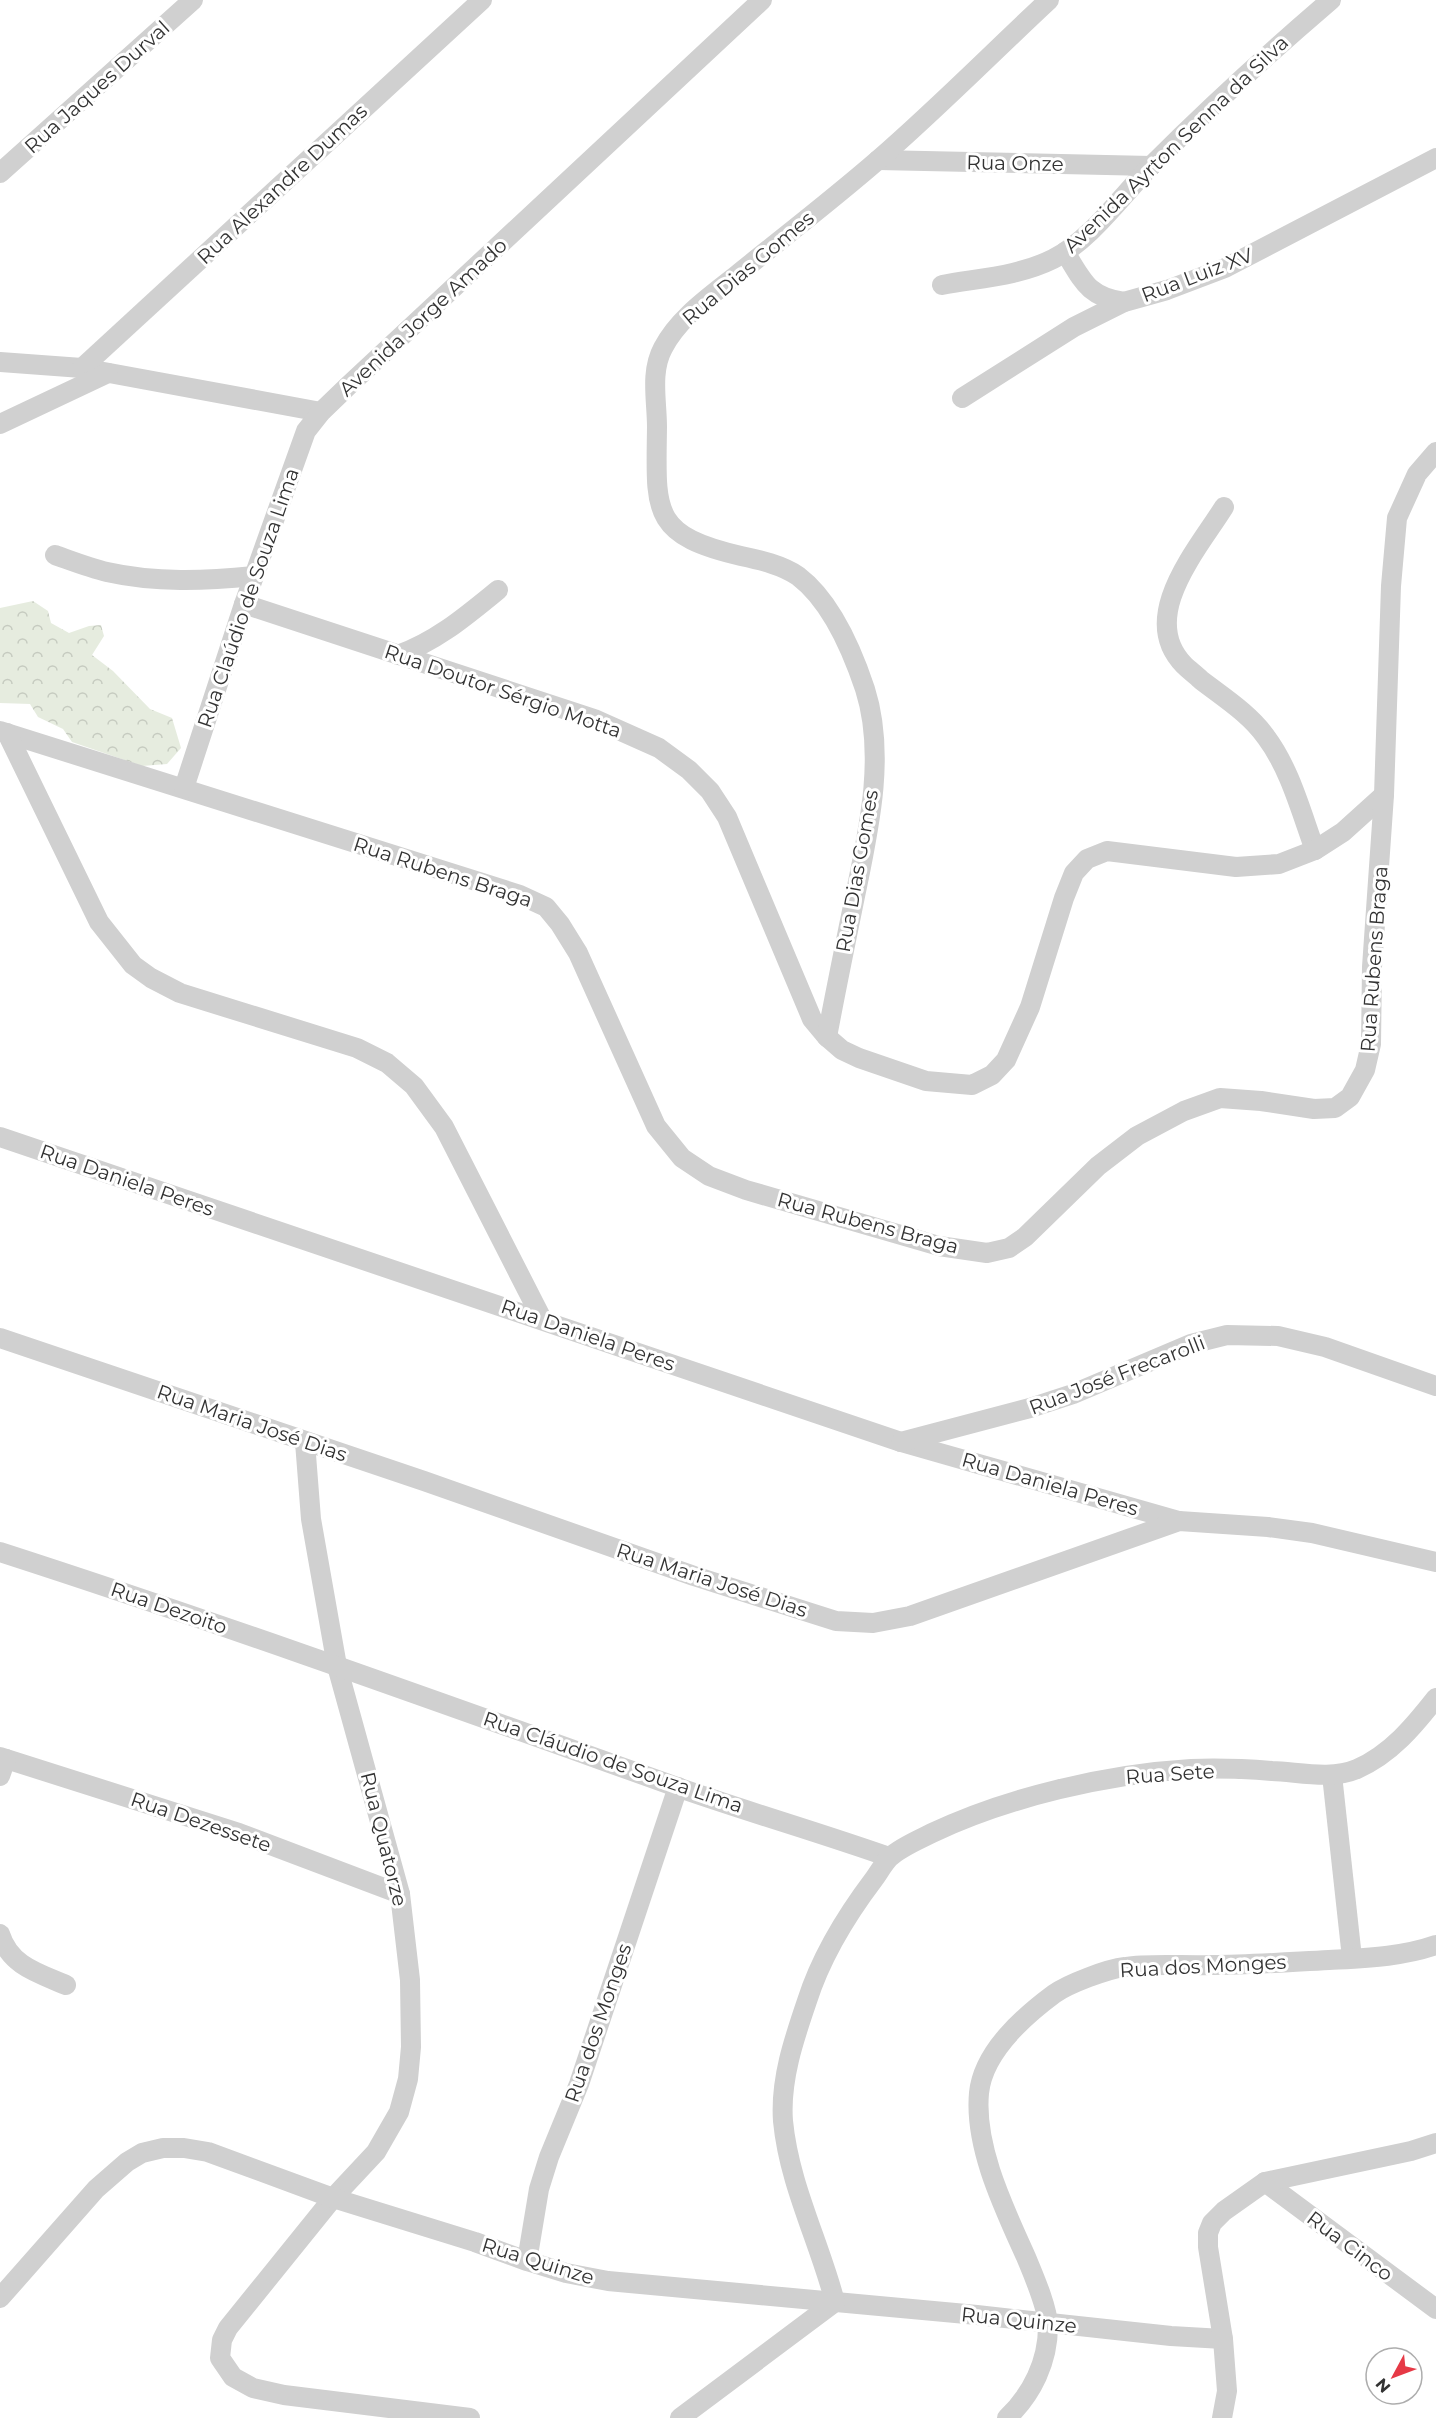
<svg xmlns="http://www.w3.org/2000/svg" width="1436" height="2418" font-family="Montserrat,sans-serif">
<defs>
<pattern id="forest-crowns" width="20" height="18" patternUnits="userSpaceOnUse" patternTransform="scale(1.5)"><rect width="20" height="18" fill="#e6ecdf"/><path d="M2 6a3 3 0 1 1 6 0M12 15a3 3 0 1 1 6 0" fill="none" stroke="#c6cbc0"/></pattern>
</defs>
<rect width="100%" height="100%" fill="#fff"/>
<polygon fill="url(#forest-crowns)" points="33,601 48,611 51,623 69,633 89,626 101,625 104,636 92,655 113,671 150,709 172,718 181,748 167,764 142,766 72,742 63,729 38,717 30,704 0,703 0,608"/>
<g fill="none" stroke-linecap="round" stroke-linejoin="round">
<g stroke="#d0d0d0" stroke-width="20">
<polyline points="878,160 1151,166"/>
<polyline points="0,173 193,0"/>
<path d="M 1065,252 C 1083,281 1088,297 1124,302"/>
<path d="M 942,285 C 980,278 1019,276 1053,259 C 1090,241 1123,194 1152,165 C 1210,107 1269,53 1331,0"/>
<polyline points="0,362 82,368 321,412"/>
<polyline points="82,368 482,0"/>
<polyline points="962,398 1074,327 1124,302 1167,290 1225,268 1436,158"/>
<polyline points="0,424 108,373"/>
<path d="M 1224,507 C 1198,549 1137,617 1184,665 C 1189,670 1196,675 1201,680 C 1223,697 1250,714 1266,737 C 1290,769 1301,812 1315,850"/>
<path d="M 55,555 C 72,561 90,568 107,572 C 156,583 205,581 254,576"/>
<polyline points="244,604 594,719 659,748 689,770 710,791 727,817 812,1019 827,1037 842,1050 859,1058 926,1081 972,1085 992,1075 1006,1060 1030,1007 1064,898 1074,873 1087,859 1107,851 1236,867 1279,864 1315,850 1343,832 1384,795"/>
<path d="M 398,655 C 437,641 466,616 498,590"/>
<polyline points="0,731 520,895 546,907 560,924 578,953 656,1126 682,1158 709,1176 746,1190 939,1246 987,1253 1009,1248 1025,1237 1098,1166 1137,1136 1184,1111 1220,1098 1261,1101 1314,1109 1335,1108 1350,1097 1365,1070 1371,1044 1372,967 1384,795 1391,586 1397,518 1417,474 1436,452"/>
<polyline points="7,733 99,922 133,965 151,978 180,993 357,1048 387,1063 414,1086 444,1127 542,1319"/>
<polyline points="184,788 244,604 306,431 321,412 348,386 762,0"/>
<path d="M 827,1037 C 835,994 844,950 853,906 C 867,837 887,758 865,689 C 852,650 831,601 798,576 C 782,565 760,560 741,556 C 650,535 656,511 657,427 C 657,401 650,372 663,348 C 679,317 712,295 738,274 C 785,236 833,199 878,160 C 937,109 992,53 1049,0"/>
<polyline points="0,1137 901,1442 1179,1521"/>
<polyline points="0,1338 424,1481 694,1576 836,1621 873,1623 910,1616 1179,1521 1268,1527 1312,1533 1436,1562"/>
<polyline points="305,1442 311,1519 337,1666 400,1894 410,1980 411,2047 408,2079 399,2112 376,2152 333,2198 228,2328 222,2340 220,2358 233,2377 253,2388 284,2395 470,2418"/>
<polyline points="901,1442 1030,1408 1073,1394 1191,1344 1227,1335 1278,1336 1325,1347 1436,1386"/>
<path d="M 0,1552 C 226,1625 450,1706 674,1786 C 745,1811 818,1832 889,1857"/>
<polyline points="0,1757 239,1833 400,1894"/>
<polyline points="1332,1775 1352,1958"/>
<polyline points="0,1776 6,1759"/>
<path d="M 0,1934 C 10,1966 38,1973 66,1985"/>
<polyline points="1265,2182 1436,2309"/>
<polyline points="527,2261 539,2189 549,2157 579,2084 678,1787"/>
<polyline points="0,2298 96,2189 127,2162 142,2153 163,2148 184,2148 208,2152 333,2198 475,2242 527,2261 566,2273 608,2281 977,2315 1171,2336 1223,2339"/>
<path d="M 835,2302 C 819,2241 789,2184 783,2121 C 780,2080 794,2039 807,2001 C 821,1957 846,1916 874,1879 C 879,1872 884,1863 890,1857 C 901,1847 918,1840 932,1833 C 1008,1797 1107,1774 1191,1769 C 1218,1768 1246,1769 1272,1771 C 1299,1772 1331,1780 1357,1769 C 1391,1754 1414,1726 1436,1698"/>
<polyline points="680,2418 835,2302"/>
<path d="M 1007,2418 C 1032,2394 1048,2362 1048,2326 C 1048,2308 1033,2274 1026,2257 C 1004,2208 974,2147 979,2093 C 983,2052 1023,2017 1054,1994 C 1068,1984 1107,1969 1125,1967 C 1150,1963 1185,1966 1211,1965 C 1250,1965 1290,1962 1329,1960 C 1365,1958 1402,1957 1436,1945"/>
<polyline points="1222,2418 1227,2391 1223,2339 1208,2247 1208,2233 1212,2223 1224,2211 1265,2182 1411,2151 1436,2143"/>
</g>
</g>
<g text-anchor="middle" stroke-width="6" stroke-linejoin="round" paint-order="stroke">
<g font-size="20" fill="#333" stroke="#fff">
<text transform="translate(97 87) rotate(-42)" y="7">Rua Jaques Durval</text>
<text transform="translate(1176 144) rotate(-44)" y="7">Avenida Ayrton Senna da Silva</text>
<text transform="translate(1015 163) rotate(1)" y="7">Rua Onze</text>
<text transform="translate(282 184) rotate(-43)" y="7">Rua Alexandre Dumas</text>
<text transform="translate(748 268) rotate(-40)" y="7">Rua Dias Gomes</text>
<text transform="translate(1197 275) rotate(-21)" y="7">Rua Luiz XV</text>
<text transform="translate(423 317) rotate(-43)" y="7">Avenida Jorge Amado</text>
<text transform="translate(248 598) rotate(-71)" y="7">Rua Claúdio de Souza Lima</text>
<text transform="translate(503 691) rotate(19)" y="7">Rua Doutor Sérgio Motta</text>
<text transform="translate(857 871) rotate(-80)" y="7">Rua Dias Gomes</text>
<text transform="translate(443 872) rotate(18)" y="7">Rua Rubens Braga</text>
<text transform="translate(1374 959) rotate(-86)" y="7">Rua Rubens Braga</text>
<text transform="translate(127 1180) rotate(19)" y="7">Rua Daniela Peres</text>
<text transform="translate(868 1223) rotate(15)" y="7">Rua Rubens Braga</text>
<text transform="translate(588 1335) rotate(19)" y="7">Rua Daniela Peres</text>
<text transform="translate(1117 1375) rotate(-21)" y="7">Rua José Frecarolli</text>
<text transform="translate(252 1423) rotate(19)" y="7">Rua Maria José Dias</text>
<text transform="translate(1050 1484) rotate(16)" y="7">Rua Daniela Peres</text>
<text transform="translate(712 1580) rotate(18)" y="7">Rua Maria José Dias</text>
<text transform="translate(169 1608) rotate(19)" y="7">Rua Dezoito</text>
<text transform="translate(613 1762) rotate(19)" y="7">Rua Cláudio de Souza Lima</text>
<text transform="translate(1170 1774) rotate(-4)" y="7">Rua Sete</text>
<text transform="translate(201 1822) rotate(19)" y="7">Rua Dezessete</text>
<text transform="translate(384 1839) rotate(76)" y="7">Rua Quatorze</text>
<text transform="translate(1203 1966) rotate(-3)" y="7">Rua dos Monges</text>
<text transform="translate(598 2023) rotate(-71)" y="7">Rua dos Monges</text>
<text transform="translate(1350 2246) rotate(37)" y="7">Rua Cinco</text>
<text transform="translate(538 2261) rotate(17)" y="7">Rua Quinze</text>
<text transform="translate(1019 2320) rotate(6)" y="7">Rua Quinze</text>
</g>
</g>
<g transform="translate(1394 2376) rotate(229)"><circle r="28" fill="#ffffff" stroke="#adadad" stroke-width="1.5"/>
<path d="M0-4.5L10 22L0 15L-10 22Z" fill="#e63946"/>
<text y="-9" font-size="16" font-weight="bold" text-anchor="middle" fill="#333333">N</text>
</g>
</svg>
